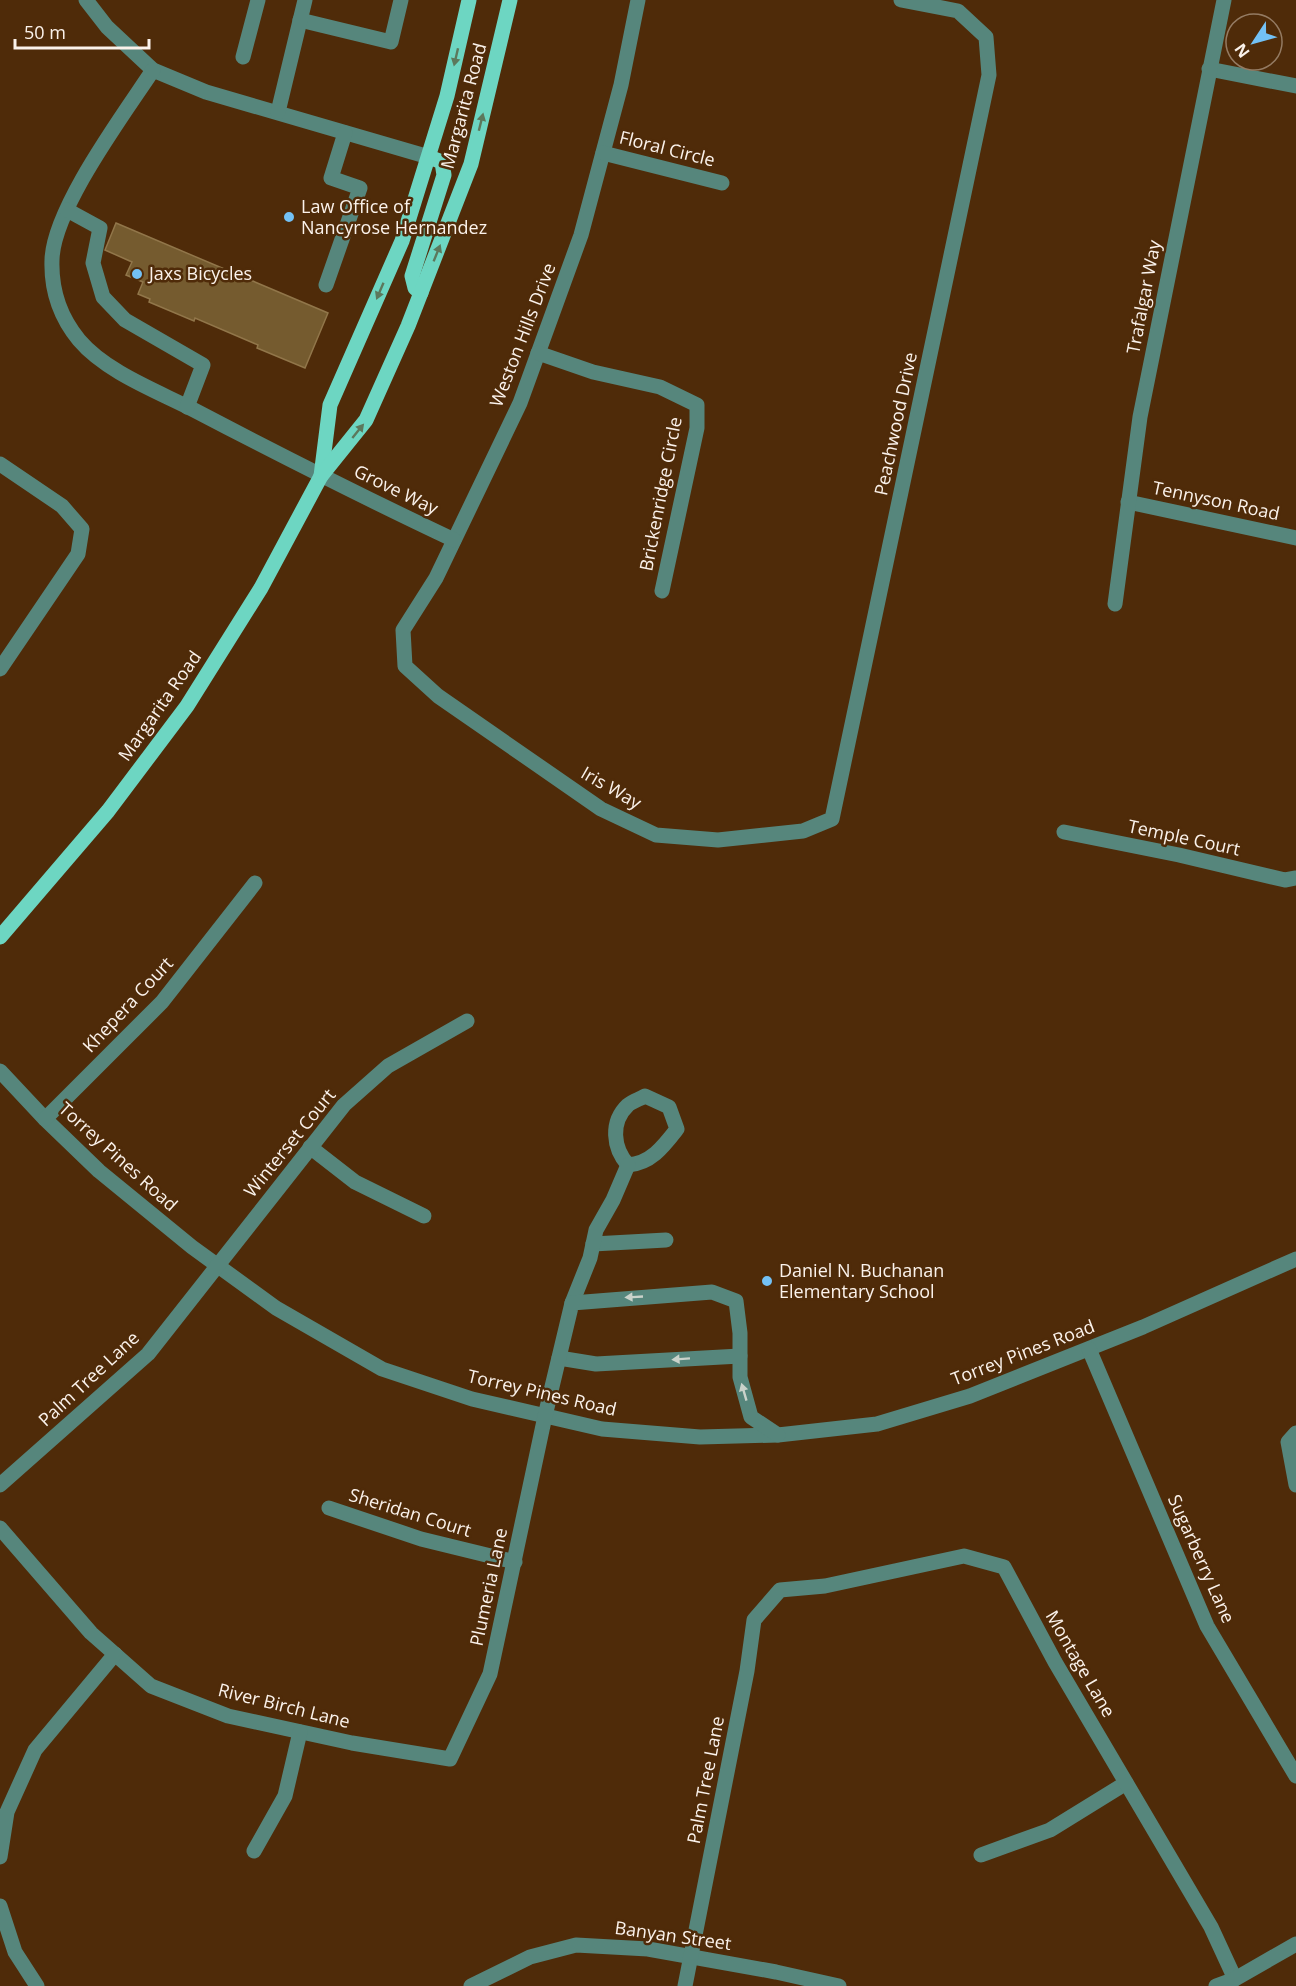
<svg xmlns="http://www.w3.org/2000/svg" width="1296" height="1986" font-family="'Open Sans',sans-serif">
<rect width="100%" height="100%" fill="#4f2b09"/>
<polygon fill="#755b2f" stroke="#91764a" stroke-width="1.5" points="116,223 328,313 305,368 257,348 258,345 195,318 194,321 149,302 150,299 138,294 143,282 126,275 132,262 105,250"/>
<g fill="none" stroke-linecap="round" stroke-linejoin="round">
<g stroke="#56867c" stroke-width="15">
<polyline points="86,0 107,27 153,70 206,92 429,157"/>
<polyline points="638,0 621,85 581,235 520,403 436,578 403,630 405,666 438,696 601,809 656,835 718,840 803,831 832,819 989,75 986,37 958,11 901,0"/>
<polyline points="300,20 391,42 401,0"/>
<polyline points="243,57 258,0"/>
<polyline points="1209,69 1296,86"/>
<path d="M 153,70 C 124,114 53,209 52,260 C 51,289 60,317 79,340 C 106,372 157,391 194,410 C 280,455 367,499 454,540"/>
<polyline points="278,112 305,0"/>
<polyline points="603,153 722,183"/>
<polyline points="67,210 100,228 93,263 103,297 125,320 203,365 187,407"/>
<polyline points="326,285 360,188 331,178 345,133"/>
<polyline points="538,353 593,372 660,387 697,405 697,428 662,591"/>
<polyline points="0,464 62,506 82,529 78,554 0,669"/>
<polyline points="1128,502 1296,538"/>
<polyline points="1115,604 1140,417 1224,0"/>
<polyline points="1064,832 1179,855 1285,880 1296,878"/>
<polyline points="0,1071 45,1119 99,1171 192,1247 276,1308 382,1369 472,1399 602,1429 700,1437 778,1435 877,1424 970,1396 1143,1327 1296,1259"/>
<path d="M 645,1096 L 669,1107 L 677,1129 C 663,1147 651,1163 628,1165 C 613,1148 610,1122 628,1105 C 633,1101 640,1099 645,1096 Z"/>
<polyline points="45,1119 162,1002 255,883"/>
<polyline points="310,1147 355,1182 424,1216"/>
<polyline points="593,1244 666,1240"/>
<polyline points="572,1303 590,1258 596,1230 613,1200 628,1165"/>
<polyline points="1089,1349 1207,1626 1296,1776"/>
<polyline points="559,1358 596,1364 740,1356"/>
<polyline points="1296,1433 1288,1442 1296,1485"/>
<polyline points="0,1485 148,1354 344,1105 388,1066 467,1021"/>
<polyline points="329,1508 421,1539 515,1562"/>
<polyline points="0,1528 91,1633 151,1686 228,1716 352,1743 450,1759 490,1674 545,1416 572,1303 712,1292 736,1301 740,1333 740,1377 751,1417 778,1435"/>
<polyline points="254,1851 285,1796 300,1732"/>
<polyline points="981,1855 1050,1830 1126,1783"/>
<polyline points="0,1857 7,1812 35,1750 115,1654"/>
<polyline points="0,1906 15,1952 37,1986"/>
<polyline points="471,1986 530,1957 576,1945 648,1949 776,1972 839,1986"/>
<polyline points="685,1986 747,1671 754,1620 780,1590 825,1586 964,1556 1004,1567 1055,1662 1211,1927 1235,1979"/>
<polyline points="1216,1986 1235,1979 1296,1944"/>
</g>
<g stroke="#6dd6c2" stroke-width="15">
<polyline points="421,293 415,288 412,276 444,175 442,162 429,157"/>
<polyline points="321,476 330,405 402,241 447,96 469,0"/>
<polyline points="0,937 108,811 187,706 261,588 321,476 366,420 408,326 471,164 510,0"/>
</g>
</g>
<defs><path id="oneway-solid" d="M-6-.8H1V-3.2L6.5 0L1 3.2V.8H-6Z" transform="scale(1.5)"/></defs>
<g fill="#5c785c">
<use href="#oneway-solid" transform="translate(456 57) rotate(103)"/>
<use href="#oneway-solid" transform="translate(481 122) rotate(-76)"/>
<use href="#oneway-solid" transform="translate(437 253) rotate(-68)"/>
<use href="#oneway-solid" transform="translate(380 291) rotate(113)"/>
<use href="#oneway-solid" transform="translate(358 431) rotate(-51)"/>
</g>
<g fill="#cad2ca">
<use href="#oneway-solid" transform="translate(634 1297) rotate(177)"/>
<use href="#oneway-solid" transform="translate(681 1359) rotate(176)"/>
<use href="#oneway-solid" transform="translate(744 1392) rotate(-106)"/>
</g>
<g fill="#73c1f5" stroke="#4f2b09" stroke-width="2">
<circle cx="289" cy="217" r="6"/>
<circle cx="137" cy="274" r="6"/>
<circle cx="767" cy="1281" r="6"/>
</g>
<g text-anchor="middle" stroke-width="5" stroke-linejoin="round" paint-order="stroke">
<g font-size="18" fill="#fbf2eb" stroke="#4f2b09">
<text transform="translate(464 106) rotate(-75)" y="6">Margarita Road</text>
<text transform="translate(667 149) rotate(14)" y="6">Floral Circle</text>
<text transform="translate(1144 297) rotate(-79)" y="6">Trafalgar Way</text>
<text transform="translate(523 335) rotate(-69)" y="6">Weston Hills Drive</text>
<text transform="translate(896 424) rotate(-78)" y="6">Peachwood Drive</text>
<text transform="translate(396 490) rotate(26)" y="6">Grove Way</text>
<text transform="translate(661 494) rotate(-79)" y="6">Brickenridge Circle</text>
<text transform="translate(1216 501) rotate(12)" y="6">Tennyson Road</text>
<text transform="translate(160 706) rotate(-55)" y="6">Margarita Road</text>
<text transform="translate(611 788) rotate(30)" y="6">Iris Way</text>
<text transform="translate(1184 838) rotate(12)" y="6">Temple Court</text>
<text transform="translate(128 1005) rotate(-47)" y="6">Khepera Court</text>
<text transform="translate(290 1143) rotate(-51)" y="6">Winterset Court</text>
<text transform="translate(118 1157) rotate(42)" y="6">Torrey Pines Road</text>
<text transform="translate(1023 1353) rotate(-21)" y="6">Torrey Pines Road</text>
<text transform="translate(89 1379) rotate(-43)" y="6">Palm Tree Lane</text>
<text transform="translate(542 1393) rotate(13)" y="6">Torrey Pines Road</text>
<text transform="translate(410 1513) rotate(17)" y="6">Sheridan Court</text>
<text transform="translate(1201 1559) rotate(66)" y="6">Sugarberry Lane</text>
<text transform="translate(489 1587) rotate(-78)" y="6">Plumeria Lane</text>
<text transform="translate(1080 1664) rotate(60)" y="6">Montage Lane</text>
<text transform="translate(284 1706) rotate(14)" y="6">River Birch Lane</text>
<text transform="translate(706 1780) rotate(-79)" y="6">Palm Tree Lane</text>
<text transform="translate(673 1936) rotate(8)" y="6">Banyan Street</text>
</g>
<g font-size="18" fill="#fbf2eb" stroke="#4f2b09" text-anchor="start">
<text x="301" y="213">Law Office of<tspan x="301" dy="21">Nancyrose Hernandez</tspan></text>
<text x="149" y="280">Jaxs Bicycles</text>
<text x="779" y="1277">Daniel N. Buchanan<tspan x="779" dy="21">Elementary School</tspan></text>
</g>
</g>
<g transform="translate(1254 42) rotate(234)"><circle r="28" fill="#4f2b09" stroke="#947b63" stroke-width="1.5"/>
<path d="M0-4.5L10 22L0 15L-10 22Z" fill="#73c1f5"/>
<text y="-9" font-size="16" font-weight="bold" text-anchor="middle" fill="#fbf2eb">N</text>
</g>
<path d="M15 39v9h134v-9" fill="none" stroke="#fbf2eb" stroke-width="3"/>
<text x="24" y="39" font-size="18" fill="#fbf2eb" stroke="#4f2b09" stroke-width="4.5" paint-order="stroke">50 m</text>
</svg>
